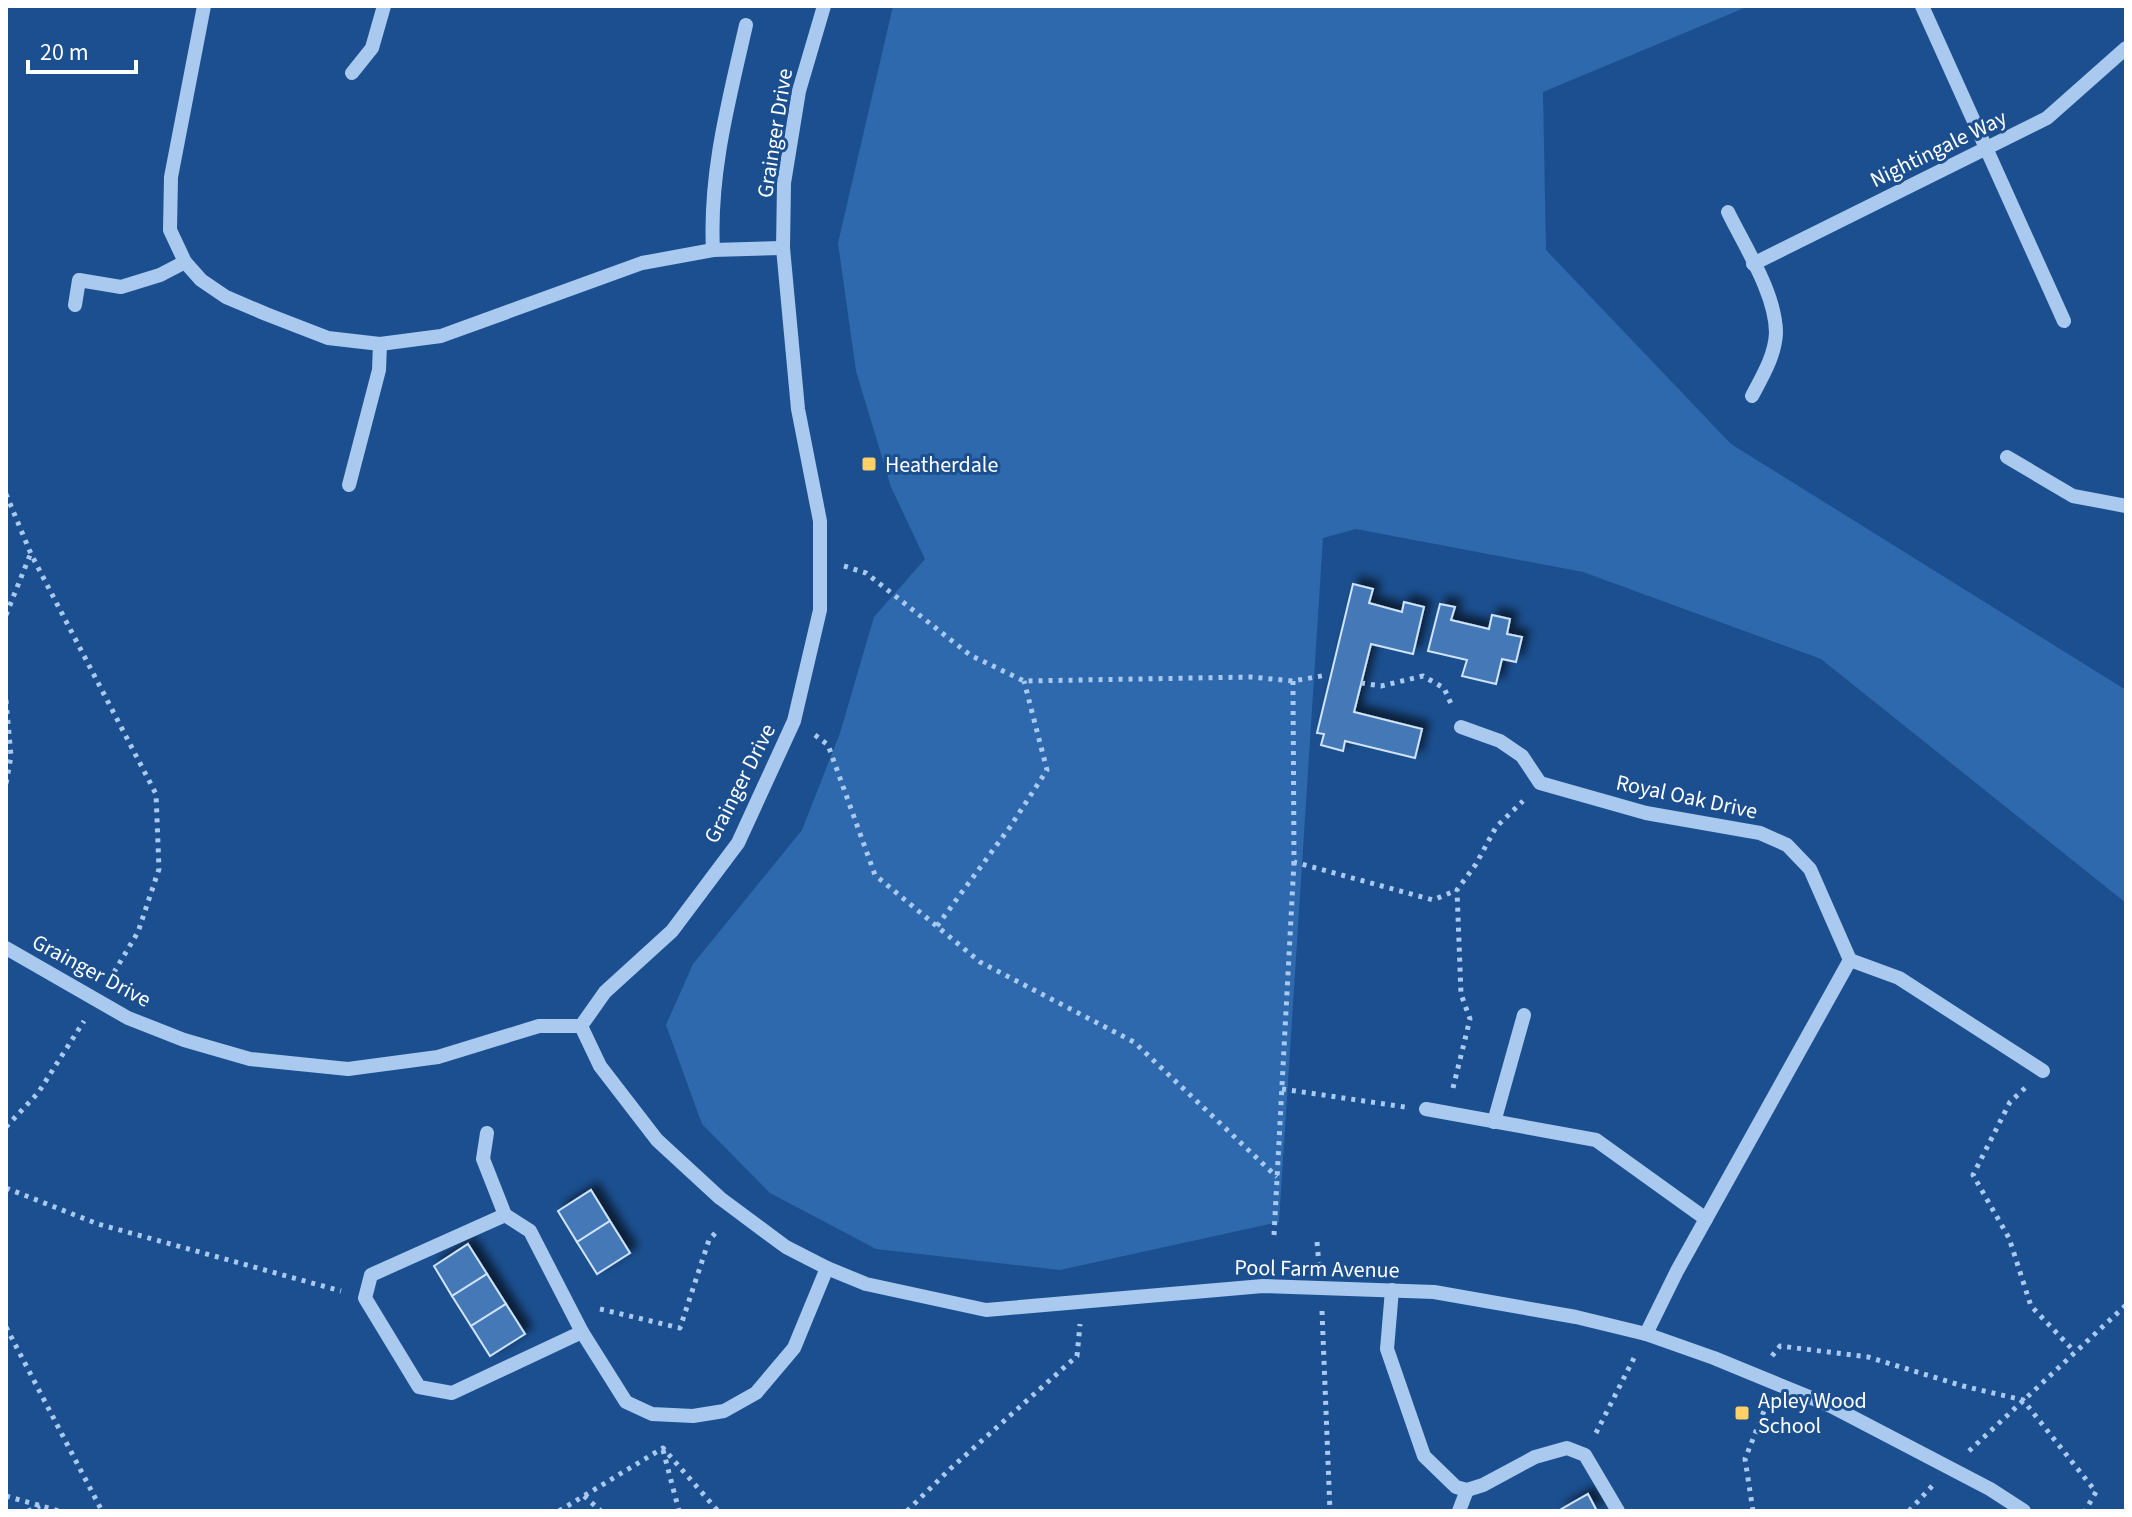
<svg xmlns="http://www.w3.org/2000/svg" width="2132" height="1517" font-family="'Source Sans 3',sans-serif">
<defs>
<filter id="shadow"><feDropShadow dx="7" dy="-7" stdDeviation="4" flood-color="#0009"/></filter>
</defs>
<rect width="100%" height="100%" fill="#1b4f8f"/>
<polygon fill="#2e69ad" points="893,6 1749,6 1543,92 1546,250 1731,444 2126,690 2126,903 1821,659 1583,572 1356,529 1323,538 1279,1222 1060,1270 876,1249 770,1193 702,1124 666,1025 693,964 802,830 840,733 874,617 925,559 891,487 856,371 838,243"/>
<g fill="#4478b7" stroke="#cfe3fa" stroke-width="2" filter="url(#shadow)">
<polygon points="1353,584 1373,589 1369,603 1402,612 1404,602 1424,607 1413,654 1371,644 1354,712 1422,729 1415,758 1345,741 1343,751 1321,745 1324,734 1317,733"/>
<polygon points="1440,604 1455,607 1451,620 1489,629 1492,615 1510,619 1507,634 1522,637 1516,662 1502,659 1496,684 1462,676 1467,660 1428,651"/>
<polygon points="591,1190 610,1221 577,1242 558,1211"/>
<polygon points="610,1221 630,1253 597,1274 577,1242"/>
<polygon points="468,1244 487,1274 452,1296 434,1266"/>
<polygon points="487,1274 506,1304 471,1326 452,1296"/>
<polygon points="506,1304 525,1334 490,1356 471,1326"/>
<polygon points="1588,1494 1597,1511 1558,1511"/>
</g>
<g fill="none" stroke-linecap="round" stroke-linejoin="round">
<g stroke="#a9c9ee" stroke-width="5" stroke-dasharray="4 6" stroke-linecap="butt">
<polyline points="6,494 31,554 156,794 159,869 138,932 110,979"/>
<polyline points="844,566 866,573 970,655 1024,681 1251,677 1293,681 1327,675"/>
<polyline points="6,615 30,555"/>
<polyline points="1293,681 1294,862 1433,900 1457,890"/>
<polyline points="1361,683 1381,686 1423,676 1444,688 1452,706"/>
<polyline points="6,700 11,756 6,784"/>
<polyline points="815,735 828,745 875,875 980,962 1134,1042 1277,1177"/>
<polyline points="937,926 1010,827 1047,770 1024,681"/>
<polyline points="1453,1088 1470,1019 1461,994 1457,890 1476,864 1496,827 1523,801"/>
<polyline points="2025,1088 2010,1102 1973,1175 2009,1238 2031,1306 2075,1352"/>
<polyline points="1282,1089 1405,1107"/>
<polyline points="6,1127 38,1093 84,1021"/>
<polyline points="6,1188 98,1224 341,1291"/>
<polyline points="1274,1235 1294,862"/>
<polyline points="1317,1242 1319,1265"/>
<polyline points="600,1309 680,1328 709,1240 719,1229"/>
<polyline points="1322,1311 1330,1511"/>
<polyline points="6,1327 102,1511"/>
<polyline points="1772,1356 1780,1346 1868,1357 1963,1386 2023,1400 2096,1492 2085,1511"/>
<polyline points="1596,1433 1635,1356"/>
<polyline points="663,1450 679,1511"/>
<polyline points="1969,1451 2126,1305"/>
<polyline points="6,1496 59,1511"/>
<polyline points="584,1496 601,1511"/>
<polyline points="28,1511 40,1506"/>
<polyline points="559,1511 663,1448 718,1511"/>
<polyline points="907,1511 950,1469 1077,1356 1080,1324"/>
<polyline points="1753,1511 1745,1459 1766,1406"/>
<polyline points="1909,1511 1933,1485"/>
</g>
<g stroke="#a9c9ee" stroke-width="14">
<polyline points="204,6 171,177 170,230 185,262 201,280 226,297 266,314 328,338 380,344 441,336 642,263 713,250 783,248"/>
<polyline points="1922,6 2064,321"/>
<polyline points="352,73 372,48 384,6"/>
<path d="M 1728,212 C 1745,247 1776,294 1776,333 C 1775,356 1762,377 1752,396"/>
<path d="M 713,250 C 709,173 729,100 746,25"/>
<polyline points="1753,264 2047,118 2126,48"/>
<polyline points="75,305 79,280 121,287 160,275 185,262"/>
<polyline points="2007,457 2073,496 2126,506"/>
<polyline points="349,485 379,370 380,344"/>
<polyline points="1461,727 1500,741 1522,756 1540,783 1646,813 1760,833 1787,845 1810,869 1850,960 1677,1271 1646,1334"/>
<polyline points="6,948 128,1018 184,1040 250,1059 348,1069 438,1057 539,1026 581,1026 605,992 672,931 738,843 794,721 820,610 820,521 798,409 783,248 784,183 799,91 824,6"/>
<polyline points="1850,960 1899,978 2043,1071"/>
<polyline points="581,1026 600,1066 657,1140 720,1198 786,1247 827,1268 866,1284 986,1310 1263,1286 1434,1292 1576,1317 1646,1334 1714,1358 1831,1406 1990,1489 2024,1511"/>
<polyline points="1426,1109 1596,1140 1706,1219"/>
<polyline points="1494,1122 1524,1015"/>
<polyline points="487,1133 483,1159 505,1215 530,1231 582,1332 626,1402 652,1414 693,1416 724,1411 756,1393 794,1348 827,1268"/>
<polyline points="505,1215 371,1275 365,1298 419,1387 452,1393 582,1332"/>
<polyline points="1392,1290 1387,1349 1424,1456 1456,1487 1467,1490 1483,1485 1535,1457 1567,1448 1585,1455 1618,1511"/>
<polyline points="1459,1511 1467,1490"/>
</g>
</g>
<g fill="#ffd166" stroke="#1b4f8f" stroke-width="3">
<rect x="861" y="456" width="16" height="16" rx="4"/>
<rect x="1734" y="1405" width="16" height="16" rx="4"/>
</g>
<g text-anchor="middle" stroke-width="6" stroke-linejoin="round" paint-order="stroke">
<g font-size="22" fill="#fff" stroke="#1b4f8f">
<text transform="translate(774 133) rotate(-81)" y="8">Grainger Drive</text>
<text transform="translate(1938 148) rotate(-26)" y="8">Nightingale Way</text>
<text transform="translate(739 783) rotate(-63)" y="8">Grainger Drive</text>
<text transform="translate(1687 796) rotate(12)" y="8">Royal Oak Drive</text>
<text transform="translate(92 970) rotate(28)" y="8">Grainger Drive</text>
<text transform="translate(1317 1268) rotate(1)" y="8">Pool Farm Avenue</text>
</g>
<g font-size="22" fill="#fff" stroke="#1b4f8f" text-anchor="start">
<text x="885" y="472">Heatherdale</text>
<text x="1758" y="1408">Apley Wood<tspan x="1758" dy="25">School</tspan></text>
</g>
</g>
<rect width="2132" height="1517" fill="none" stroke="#ffffff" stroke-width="16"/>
<path d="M28 60v12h108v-12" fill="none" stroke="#ffffff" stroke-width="4"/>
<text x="40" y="60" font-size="24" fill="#ffffff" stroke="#1b4f8f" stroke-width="6" paint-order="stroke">20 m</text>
</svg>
